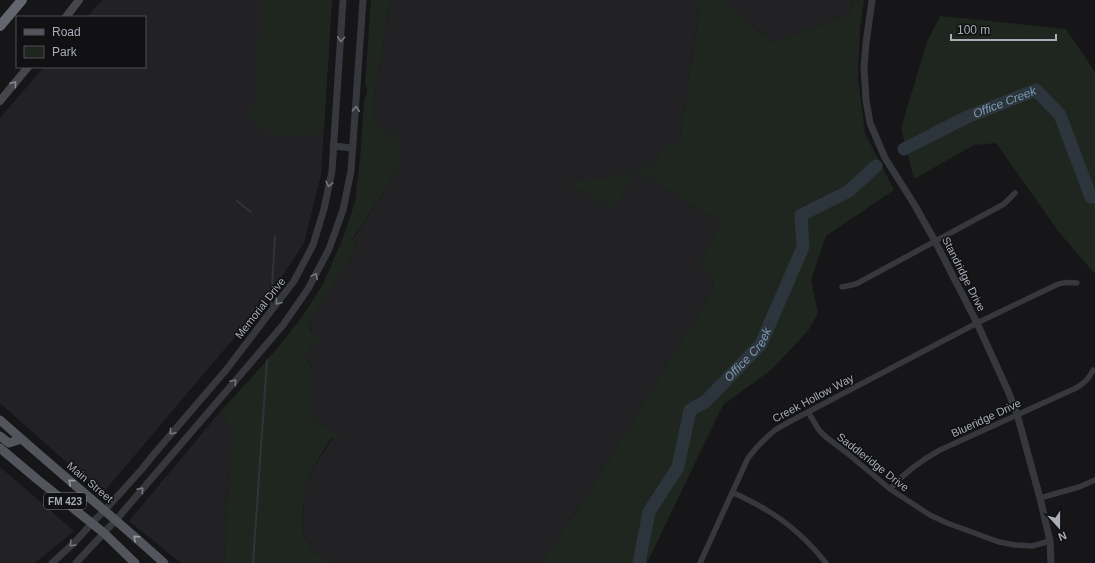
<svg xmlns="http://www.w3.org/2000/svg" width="1095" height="563" font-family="Arial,sans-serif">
<rect width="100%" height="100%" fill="#161618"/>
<g fill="#222225">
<polygon points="102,0 332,0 321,175 304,243 267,299 102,494 0,403 0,118 44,67 145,67 145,17 87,17"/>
<polygon points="390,0 686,0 700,3 679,146 660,156 656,161 648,166 606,178 572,180 572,185 613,210 638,172 722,223 699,262 701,269 709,275 712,278 714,283 713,290 603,469 577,511 568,522 542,563 330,563 309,550 312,545 307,541 303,533 303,518 304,497 306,491 304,483 332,439 336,442 326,427 317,421 313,415 310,406 313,372 311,366 308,360 304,356 311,346 314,346 318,339 312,334 310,326 310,322 358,245 358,244 352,241 399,168 391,133 385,130 377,122 374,117 373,108"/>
<polygon points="722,0 853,0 850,14 770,43 768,38"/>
<polygon points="220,412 231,426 231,431 224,563 181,563 129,521"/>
<polygon points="0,467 74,531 35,563 0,563"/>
</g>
<g fill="#1e261f">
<polygon points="262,0 332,0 324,128 316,134 284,137 273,135 259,126 250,117 251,110 255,101"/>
<path d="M 371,0 L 390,0 L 373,108 L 374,117 L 377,122 L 385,130 L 391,133 L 400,144 L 399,168 L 352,240 L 358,245 L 310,322 C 308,334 315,334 320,341 L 317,345 L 311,346 L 304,356 C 317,369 313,382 311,400 C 311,405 310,410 313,415 C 318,426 333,428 339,437 L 336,442 L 331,438 L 304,483 L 309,486 C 307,489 306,491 305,495 C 303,502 301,529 304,536 C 306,540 308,542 312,545 L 309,550 L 330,563 L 224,563 L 231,431 L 231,426 L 220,412 L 260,368 L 280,345 L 301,318 L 322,286 L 343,238 L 355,202 L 360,159 L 364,99 C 367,94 369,90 365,85 Z"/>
<path d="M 686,0 L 722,0 L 768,38 L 770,43 L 850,14 L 853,0 L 864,0 L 860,30 L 858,77 L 865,133 L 894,190 L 826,236 L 811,280 L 818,313 L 808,331 L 771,370 L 723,405 L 647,563 L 542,563 L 568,522 L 577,511 L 603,469 L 713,290 C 713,288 714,286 714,283 C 713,273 698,272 699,262 L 722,223 L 638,172 L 613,210 L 572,185 L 571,180 L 606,178 L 648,166 L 656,161 L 660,156 L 663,144 L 679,146 L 700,4 Z"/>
<polygon points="940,16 1066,29 1095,72 1095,274 1058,231 996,143 974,145 914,179 901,128 927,42"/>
</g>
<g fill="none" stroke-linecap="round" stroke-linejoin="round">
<g stroke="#2c353c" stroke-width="2">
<polyline points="237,201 251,212"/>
<polyline points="271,305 275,236"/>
<polyline points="253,563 267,360"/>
</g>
<g stroke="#2c353c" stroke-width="13">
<path id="s1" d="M 904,149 L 967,117 L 1036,90 L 1060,115 L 1091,197 L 1095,197"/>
<path id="s2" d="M 639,563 L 649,512 L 678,467 L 690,410 L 705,402 L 761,344 L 803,247 L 801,215 L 849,191 L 876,166"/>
</g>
<g stroke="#37383d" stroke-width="5.5">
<polyline points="842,287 856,284 1004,204 1015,193"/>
<polyline points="808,412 819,430 826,437 847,453 890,489 930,515 947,523 999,542 1015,545 1032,546 1050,541"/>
<path d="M 890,489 C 904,473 920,461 940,450 L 1076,388 C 1084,383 1089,379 1093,370"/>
<path d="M 732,492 C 744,498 757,504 768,511 C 790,524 810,543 826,563"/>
<polyline points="1040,498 1079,487 1095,480"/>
<path d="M 700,563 L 748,458 L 757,447 L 766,438 L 775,430 L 789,422 L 977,323 L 1056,285 C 1063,282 1069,282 1077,283"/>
</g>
<g stroke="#37383d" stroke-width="7">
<polyline points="872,0 866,43 864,68 866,100 870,123 885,158 914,204 935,241 977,323 1008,391 1017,414 1040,498 1050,541 1051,563"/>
<polyline points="333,146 353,148"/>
<polyline points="52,563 75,542 92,523 105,510 142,469 154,454 226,370 294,281 313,245 324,209 332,171 343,0"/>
<polyline points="76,563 116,520 283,325 308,289 329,249 343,210 351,171 363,0"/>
</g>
<g stroke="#45474d" stroke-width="8">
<polyline points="66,17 79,0"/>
<polyline points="0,101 28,67"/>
</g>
<g stroke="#53555c" stroke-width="9">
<path d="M 0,420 C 54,468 110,514 164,563"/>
<polyline points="0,436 9,443 21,439"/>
<polyline points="0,448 38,480 104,533 135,563"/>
</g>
<polyline stroke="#63666e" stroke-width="10" points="0,26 22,0"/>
</g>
<defs><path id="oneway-chevron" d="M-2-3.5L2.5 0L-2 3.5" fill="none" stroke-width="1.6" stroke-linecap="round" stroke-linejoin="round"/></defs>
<g stroke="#757881">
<use href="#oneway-chevron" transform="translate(341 39) rotate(94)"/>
<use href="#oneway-chevron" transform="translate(356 109) rotate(-86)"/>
<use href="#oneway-chevron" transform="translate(329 184) rotate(103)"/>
<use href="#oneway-chevron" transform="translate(315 276) rotate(-62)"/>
<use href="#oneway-chevron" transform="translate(278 302) rotate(127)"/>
<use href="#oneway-chevron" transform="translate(234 382) rotate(-50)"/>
<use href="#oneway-chevron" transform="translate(172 432) rotate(130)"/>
<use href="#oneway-chevron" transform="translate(141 490) rotate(-49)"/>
<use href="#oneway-chevron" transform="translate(72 544) rotate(135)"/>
</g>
<use stroke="#858993" href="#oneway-chevron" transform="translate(14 84) rotate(-50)"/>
<g stroke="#979ba6">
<use href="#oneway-chevron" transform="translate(71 482) rotate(-140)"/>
<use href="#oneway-chevron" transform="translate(136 538) rotate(-138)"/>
</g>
<g text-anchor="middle" stroke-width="3" stroke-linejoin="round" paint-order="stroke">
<rect fill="#111113" stroke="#7b7e86" stroke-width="1" x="44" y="493" width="42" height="16" rx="3"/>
<g font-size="10" font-weight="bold" fill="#a8adb8">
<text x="65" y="505">FM 423</text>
</g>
<g font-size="11" fill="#a8adb8" stroke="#111113">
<text transform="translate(964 274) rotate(63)" y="4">Standridge Drive</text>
<text transform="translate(260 308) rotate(-52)" y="4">Memorial Drive</text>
<text transform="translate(813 398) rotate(-28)" y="4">Creek Hollow Way</text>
<text transform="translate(986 418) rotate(-25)" y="4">Blueridge Drive</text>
<text transform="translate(873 462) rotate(38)" y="4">Saddleridge Drive</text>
<text transform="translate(90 482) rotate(40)" y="4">Main Street</text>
</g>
<g font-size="12" font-style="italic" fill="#7f9bb3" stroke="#111113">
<text dy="4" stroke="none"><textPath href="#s1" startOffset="111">Office Creek</textPath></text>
<text dy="4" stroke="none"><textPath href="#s2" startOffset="245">Office Creek</textPath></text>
</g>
</g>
<rect x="16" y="16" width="130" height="52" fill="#111113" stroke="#4d4f55"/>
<rect x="24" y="29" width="20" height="6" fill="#53555c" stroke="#4d4f55"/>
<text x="52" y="36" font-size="12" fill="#a8adb8">Road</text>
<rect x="24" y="46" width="20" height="12" fill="#1e261f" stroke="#4d4f55"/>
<text x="52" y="56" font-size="12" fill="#a8adb8">Park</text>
<g transform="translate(1059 527) rotate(159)" stroke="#111113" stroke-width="3" paint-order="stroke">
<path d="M0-3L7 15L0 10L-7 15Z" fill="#a8adb8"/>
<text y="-6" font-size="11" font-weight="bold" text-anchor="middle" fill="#a8adb8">N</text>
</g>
<path d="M951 34v6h105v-6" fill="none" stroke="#a8adb8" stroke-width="2"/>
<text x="957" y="34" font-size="12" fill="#a8adb8" stroke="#111113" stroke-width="3" paint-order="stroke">100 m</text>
</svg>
